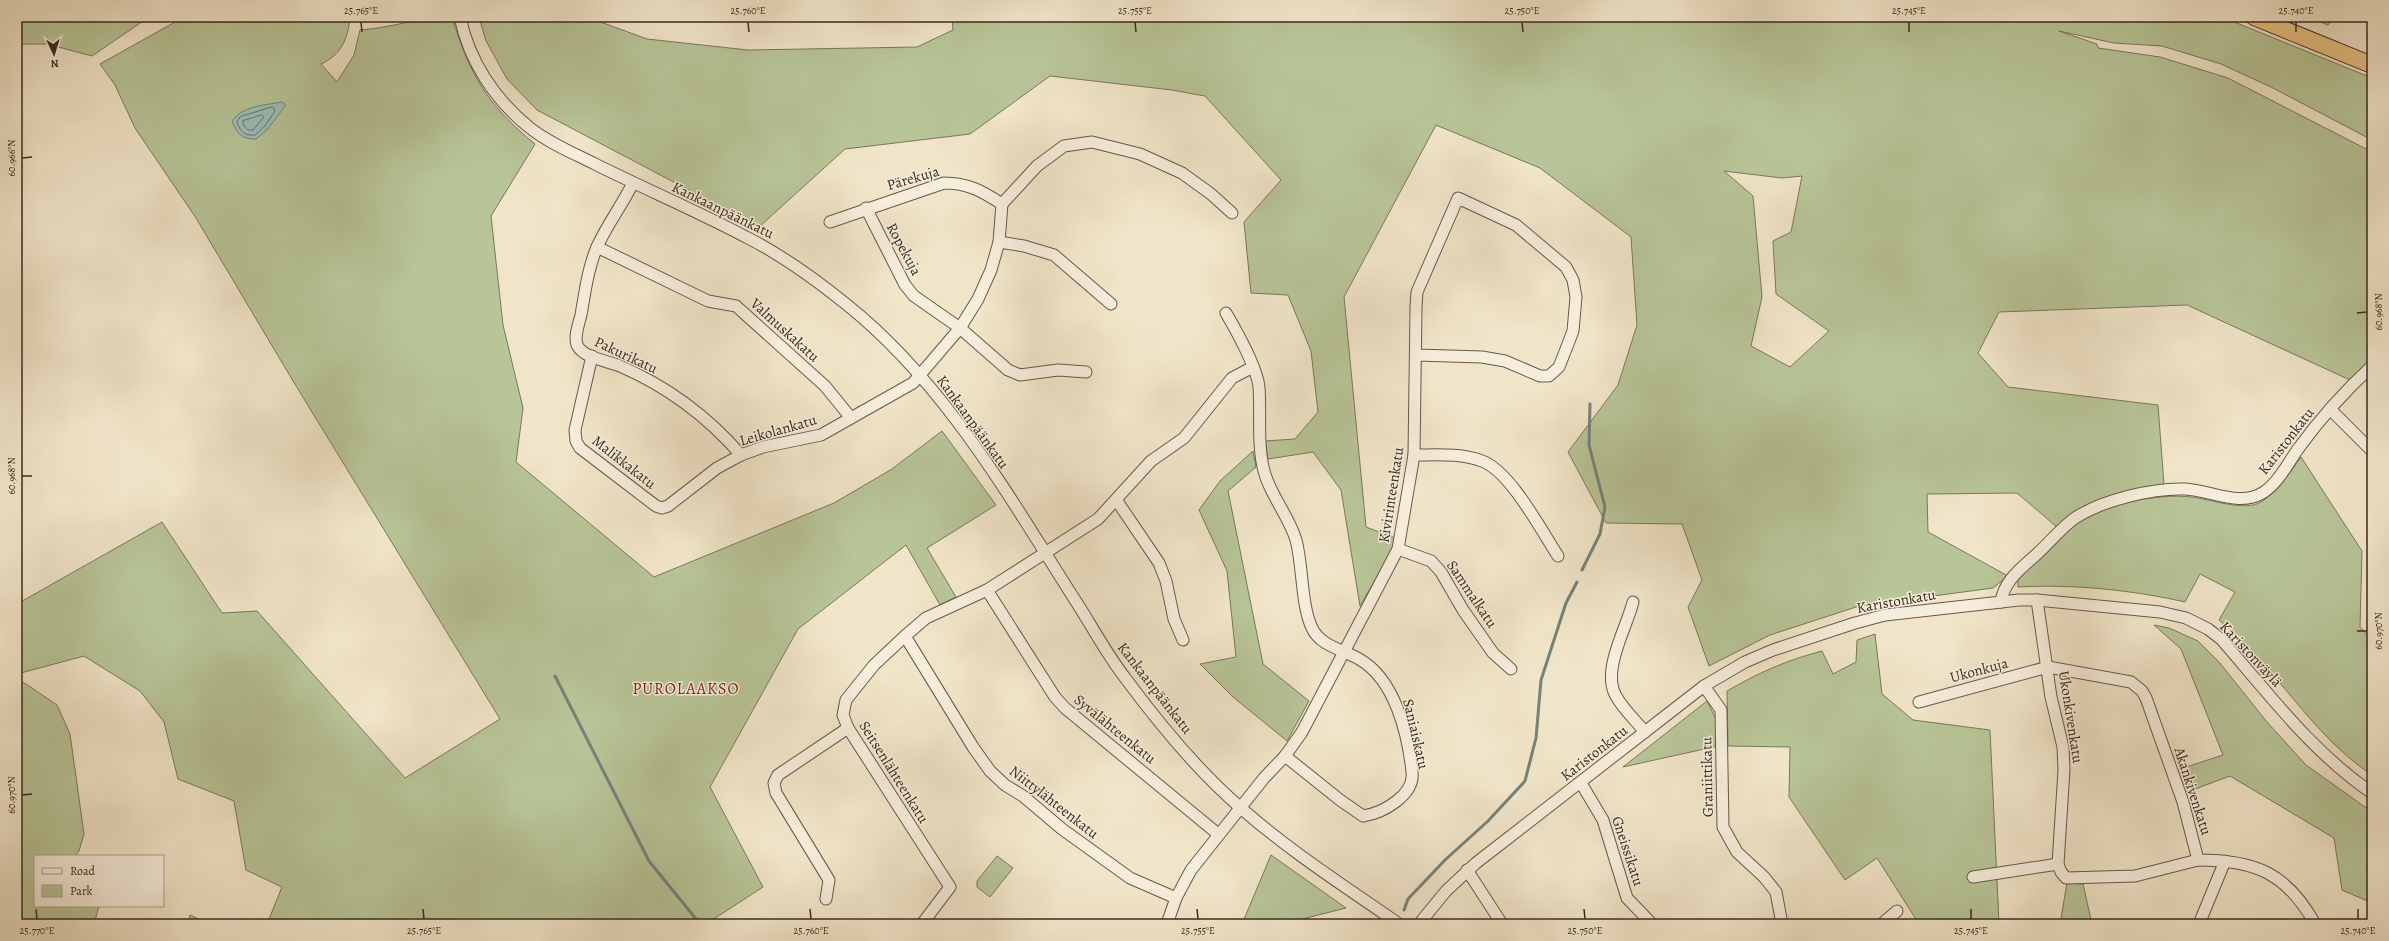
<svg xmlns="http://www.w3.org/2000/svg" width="2389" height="941" font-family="Alegreya,serif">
<rect width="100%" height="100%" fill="#f1e5c9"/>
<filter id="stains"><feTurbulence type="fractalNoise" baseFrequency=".005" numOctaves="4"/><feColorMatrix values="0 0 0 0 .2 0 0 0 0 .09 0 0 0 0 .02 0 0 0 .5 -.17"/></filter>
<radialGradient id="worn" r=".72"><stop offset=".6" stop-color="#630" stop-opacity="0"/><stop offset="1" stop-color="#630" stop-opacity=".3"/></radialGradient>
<g fill="#b8c598" stroke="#7a775a" fill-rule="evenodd">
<polygon points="17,17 149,17 92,56 47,44 17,44"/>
<path d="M 184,17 L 350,17 C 348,39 341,55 321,64 L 337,82 L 354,55 L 360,30 C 391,28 420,17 452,17 C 470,75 487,105 535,144 L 491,216 L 503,325 L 523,408 L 516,462 L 654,577 L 834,503 L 892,469 L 942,431 L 996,505 L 927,548 L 956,597 L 940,605 L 906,545 L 798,629 L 710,787 L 763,887 L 706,924 L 267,924 L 282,887 L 246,870 L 234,801 L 178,779 L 164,722 L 140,691 L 84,656 L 17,674 L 17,664 L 22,650 L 17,627 L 17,604 L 162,522 L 222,613 L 257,611 L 405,778 L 500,719 L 293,381 L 196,218 L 135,128 L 115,85 L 100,64 Z"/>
<path d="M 479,17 L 587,17 L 647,39 L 748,50 L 917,47 L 953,30 L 952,17 L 2222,17 L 2372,78 L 2372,140 L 2273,88 L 2221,64 L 2162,46 L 2114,43 L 2059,31 L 2097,44 L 2098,48 L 2160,57 L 2228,78 L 2372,152 L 2372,360 L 2350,380 L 2187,305 L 1999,312 L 1978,353 L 2008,387 L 2158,405 L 2164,485 C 2125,491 2086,499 2057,527 L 2017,493 L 1927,494 L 1928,532 L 2008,576 L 1993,588 L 1859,606 L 1770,635 L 1709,666 L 1688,607 L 1702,580 L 1682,524 L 1606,523 L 1568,452 L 1618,385 L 1637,325 L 1631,237 L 1540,168 L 1436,125 L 1344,297 L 1366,527 L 1395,538 L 1393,549 L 1360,606 L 1341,490 L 1313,452 L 1268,459 L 1265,441 L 1295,439 L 1318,412 L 1311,351 L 1288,295 L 1251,293 L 1244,222 L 1281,180 L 1205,96 L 1172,90 L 1050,76 L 970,134 L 845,149 L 759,227 L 537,110 L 507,79 L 486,41 ZM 1724,171 L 1782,178 L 1802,176 L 1791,232 L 1773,241 L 1776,294 L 1829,331 L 1790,367 L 1751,346 L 1762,297 L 1753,196 Z"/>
<polygon points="2308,17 2335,17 2328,25"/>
<polygon points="1253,451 1256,467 1228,491 1263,664 1309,701 1287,741 1233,697 1200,664 1236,657 1227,571 1199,510 1220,481"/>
<path d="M 2301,457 L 2362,551 L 2360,627 L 2372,640 L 2372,775 C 2310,734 2276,666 2219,620 L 2235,592 L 2200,574 L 2185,602 C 2132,590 2073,584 2018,587 L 2018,580 C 2037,561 2056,538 2078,523 C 2093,512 2116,505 2134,501 C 2153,497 2173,495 2192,497 C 2209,499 2245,512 2261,502 C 2278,491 2289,474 2301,457 Z"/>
<polygon points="2154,625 2169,628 2198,641 2219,662 2267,722 2306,765 2372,812 2372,903 2342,890 2334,838 2230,776 2187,792 2180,769 2223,755 2181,649"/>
<path d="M 1875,634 L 1882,694 L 1913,720 L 1990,730 L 1999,924 L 1919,924 L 1877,858 L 1845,880 L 1789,797 L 1790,747 L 1728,746 L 1727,691 C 1758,673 1787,660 1822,651 L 1833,674 L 1856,662 L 1857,640 Z"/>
<polygon points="17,678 57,705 70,734 84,834 79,851 75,856 35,856 35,906 99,906 94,924 17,924"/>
<polygon points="1707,701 1717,721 1718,746 1623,767"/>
<polygon points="1271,855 1346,908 1283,924 1242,924"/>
<polygon points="997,856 1013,868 990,897 977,887 977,881"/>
<polygon points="2067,883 2083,884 2092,924 2060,924"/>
<polygon points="190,915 209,924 188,924"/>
</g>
<path fill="#9bbfb9" stroke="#75837b" d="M 282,102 L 286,105 L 267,130 L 256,139 C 242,139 237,134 232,121 C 242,106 265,105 282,102 Z"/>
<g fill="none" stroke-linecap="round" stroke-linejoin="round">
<g stroke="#6c746b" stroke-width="1">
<path d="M 273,107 L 275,111 L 264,127 L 255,135 C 244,136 240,131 237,122 L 240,117 Z"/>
<polygon points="262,115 264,117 253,130 248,130 244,126 243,121"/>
</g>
<g stroke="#75837b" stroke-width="3">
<polyline points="1582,570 1600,534 1605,507 1589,445 1590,404"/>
<polyline points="555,676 649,861 700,924"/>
<polyline points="1404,910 1408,899 1445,860 1488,821 1525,781 1536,738 1541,680 1566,603 1577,582"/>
</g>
<defs>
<g id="minor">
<path d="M 460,17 C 469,61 495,100 530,128 C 549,143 573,153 595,164 C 645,189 697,211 746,237 C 782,255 815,279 846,304 C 945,383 1008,495 1075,600 C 1092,626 1107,655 1126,679 C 1160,725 1199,772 1242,809 C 1291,852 1346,887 1399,924"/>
<path d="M 633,183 C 622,205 607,225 597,247 C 588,268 585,292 581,315 C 579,323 574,336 577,345 C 583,358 608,361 620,366 C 666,386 708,417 741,455"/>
<polyline points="866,208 905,285 914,296 960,328 1008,370 1020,375 1058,370 1086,372"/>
<path d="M 830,222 L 944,183 C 968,183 982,191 1002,204"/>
<polyline points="999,242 1024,246 1054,255 1111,304"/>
<polyline points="597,247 708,301 736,306 825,386 851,418"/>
<path d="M 1226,313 C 1236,330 1257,368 1259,387 C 1261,415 1257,444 1264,471 C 1270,495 1289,516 1296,540 C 1303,566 1301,605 1312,628 C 1320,646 1344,650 1359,659 C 1395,679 1408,734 1412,772 C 1415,795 1383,813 1363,816 L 1340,800 L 1285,756"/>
<polyline points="592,356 575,430 576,441 580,448 656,506 662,508 668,506 717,468 741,455 763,447 821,435 913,383 960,328 978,299 991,270 999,242 1002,204 1037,166 1064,146 1092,142 1140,154 1182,173 1211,194 1232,213"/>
<polyline points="2330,409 2372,451"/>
<path d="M 1414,455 C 1436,455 1461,453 1482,461 C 1510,471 1541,530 1558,556"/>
<polyline points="1117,501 1159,563 1166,581 1174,619 1183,640"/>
<polyline points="1398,549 1431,561 1441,572 1463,610 1493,653 1511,669"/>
<polyline points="987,590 1055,697 1065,708 1218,834"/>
<polyline points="2037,600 2051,697 2063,747 2064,770 2058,864 2061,872 2066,878 2135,876 2198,860"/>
<path d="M 1633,602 C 1627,627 1601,671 1616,696 C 1623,709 1636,721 1645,732"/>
<path d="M 2001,602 C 2004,580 2022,568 2038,553 C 2050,542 2062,527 2075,518 C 2103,500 2152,488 2185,489 C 2211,490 2240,508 2264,492 C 2279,482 2288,463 2298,449 C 2319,420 2345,391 2372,366"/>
<polyline points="905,636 973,747 990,771 1005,785 1023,796 1062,829 1130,878 1176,898"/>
<polyline points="1704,686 1721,710 1723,827 1737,852 1764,877 1776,892 1782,924"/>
<path d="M 1919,702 L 2048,667 L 2131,682 L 2142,691 L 2146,698 L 2183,802 L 2198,860 C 2255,860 2287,873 2315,924"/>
<polyline points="1581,783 1603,820 1627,898 1652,924"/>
<polyline points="1467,870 1502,924"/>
<polyline points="1973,877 2058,864"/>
<polyline points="826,899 829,880 776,793 774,783 778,775 848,728"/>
<polyline points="922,924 950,887 848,728 843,715 846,700 874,665 905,636 926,618 987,590 1098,519 1151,461 1184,438 1232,378 1253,367"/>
<polyline points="1167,924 1176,898 1191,870 1264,778 1285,756 1302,732 1398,549 1414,455 1416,307 1417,292 1458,198 1516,225 1566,267 1573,280 1576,297 1573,331 1559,367 1549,376 1540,376 1505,361 1482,357 1416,355"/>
<path d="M 1419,924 L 1446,891 L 1476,863 L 1704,686 L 1745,662 L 1773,650 L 1855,623 L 1885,615 L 2019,600 L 2037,600 L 2160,612 L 2186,618 L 2208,629 L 2221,639 C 2269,694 2312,752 2372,793"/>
<polyline points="1882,924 1897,911"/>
<polyline points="2199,924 2225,861"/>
</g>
<polyline id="highway" points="2254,17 2372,65"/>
</defs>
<use href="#minor" stroke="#695848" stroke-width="13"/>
<use href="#highway" stroke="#3c291d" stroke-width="18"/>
<use href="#minor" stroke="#f6eedc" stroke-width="11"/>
<use href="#highway" stroke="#e8c284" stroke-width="16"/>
</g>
<path fill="none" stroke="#3c291d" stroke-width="1.5" d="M 361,22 L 362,32M 748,22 L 749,32M 1135,22 L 1136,32M 1522,22 L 1523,32M 1909,22 L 1909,32M 2296,22 L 2296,32M 22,158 L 32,157M 2357,313 L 2367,312M 22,476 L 32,476M 2357,631 L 2367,631M 22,795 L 32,794M 36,909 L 37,919M 423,909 L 424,919M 810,909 L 811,919M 1197,909 L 1198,919M 1584,909 L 1585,919M 1971,909 L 1971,919M 2358,909 L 2358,919"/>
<g text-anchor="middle" stroke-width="3" stroke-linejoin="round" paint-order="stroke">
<g font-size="15" fill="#3c291d" stroke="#f6eedc">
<text transform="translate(913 178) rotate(-16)" y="5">Pärekuja</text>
<text transform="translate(723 210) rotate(26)" y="5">Kankaanpäänkatu</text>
<text transform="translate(904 249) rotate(62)" y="5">Ropekuja</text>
<text transform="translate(785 330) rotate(42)" y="5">Valmuskakatu</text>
<text transform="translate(626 355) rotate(25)" y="5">Pakurikatu</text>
<text transform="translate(973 422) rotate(54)" y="5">Kankaanpäänkatu</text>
<text transform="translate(778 430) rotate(-16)" y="5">Leikolankatu</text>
<text transform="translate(2286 441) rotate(-52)" y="5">Karistonkatu</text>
<text transform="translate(624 462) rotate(38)" y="5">Malikkakatu</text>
<text transform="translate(1391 495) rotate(-81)" y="5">Kivirinteenkatu</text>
<text transform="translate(1472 594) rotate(56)" y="5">Sammalkatu</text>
<text transform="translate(1896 601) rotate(-10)" y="5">Karistonkatu</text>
<text transform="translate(2251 654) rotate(47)" y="5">Karistonväylä</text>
<text transform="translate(1979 670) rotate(-15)" y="5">Ukonkuja</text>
<text transform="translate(1155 688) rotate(52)" y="5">Kankaanpäänkatu</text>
<text transform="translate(2071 717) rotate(81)" y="5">Ukonkivenkatu</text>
<text transform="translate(1115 729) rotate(39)" y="5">Syvälähteenkatu</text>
<text transform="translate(1416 734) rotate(77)" y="5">Saniaiskatu</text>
<text transform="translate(1594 753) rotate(-38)" y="5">Karistonkatu</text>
<text transform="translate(894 772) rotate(58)" y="5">Seitsenlähteenkatu</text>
<text transform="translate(1707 777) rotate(-91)" y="5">Graniittikatu</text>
<text transform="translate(2193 791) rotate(72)" y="5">Akankivenkatu</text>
<text transform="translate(1054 802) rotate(38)" y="5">Niittylähteenkatu</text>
<text transform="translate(1628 851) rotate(72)" y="5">Gneissikatu</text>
</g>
<g font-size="16" letter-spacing="1" fill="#7a1f14" stroke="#f6eedc">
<text x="686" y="694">PUROLAAKSO</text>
</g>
</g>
<rect width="2389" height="941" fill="none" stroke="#f1e5c9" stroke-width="44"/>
<rect x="34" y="855" width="130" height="52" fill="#f6eedc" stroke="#ac9f90"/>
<rect x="42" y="868" width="20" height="6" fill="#f6eedc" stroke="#ac9f90"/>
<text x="70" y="875" font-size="12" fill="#3c291d">Road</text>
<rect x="42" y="885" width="20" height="12" fill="#b8c598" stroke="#ac9f90"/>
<text x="70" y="895" font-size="12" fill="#3c291d">Park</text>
<g transform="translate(54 54) rotate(176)" stroke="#f6eedc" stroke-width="3" paint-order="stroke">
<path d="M0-3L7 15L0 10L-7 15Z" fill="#3c291d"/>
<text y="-6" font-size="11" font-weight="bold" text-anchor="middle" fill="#3c291d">N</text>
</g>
<rect x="22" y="22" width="2345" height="897" fill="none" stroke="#3c291d" stroke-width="1.5"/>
<g font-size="10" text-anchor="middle" fill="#3c291d">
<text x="361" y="14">25.765°E</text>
<text x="748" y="14">25.760°E</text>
<text x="1135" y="14">25.755°E</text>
<text x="1522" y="14">25.750°E</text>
<text x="1909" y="14">25.745°E</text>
<text x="2296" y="14">25.740°E</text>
<text transform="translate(11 158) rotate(-90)" y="4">60.966°N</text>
<text transform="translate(2378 312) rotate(-90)" y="4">60.968°N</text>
<text transform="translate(11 476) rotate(-90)" y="4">60.968°N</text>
<text transform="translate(2378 631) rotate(-90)" y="4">60.970°N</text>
<text transform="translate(11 795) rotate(-90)" y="4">60.970°N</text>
<text x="37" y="934">25.770°E</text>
<text x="424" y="934">25.765°E</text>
<text x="811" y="934">25.760°E</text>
<text x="1198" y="934">25.755°E</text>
<text x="1585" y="934">25.750°E</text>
<text x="1971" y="934">25.745°E</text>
<text x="2358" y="934">25.740°E</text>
</g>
<rect width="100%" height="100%" filter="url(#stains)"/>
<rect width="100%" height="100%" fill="url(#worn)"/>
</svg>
